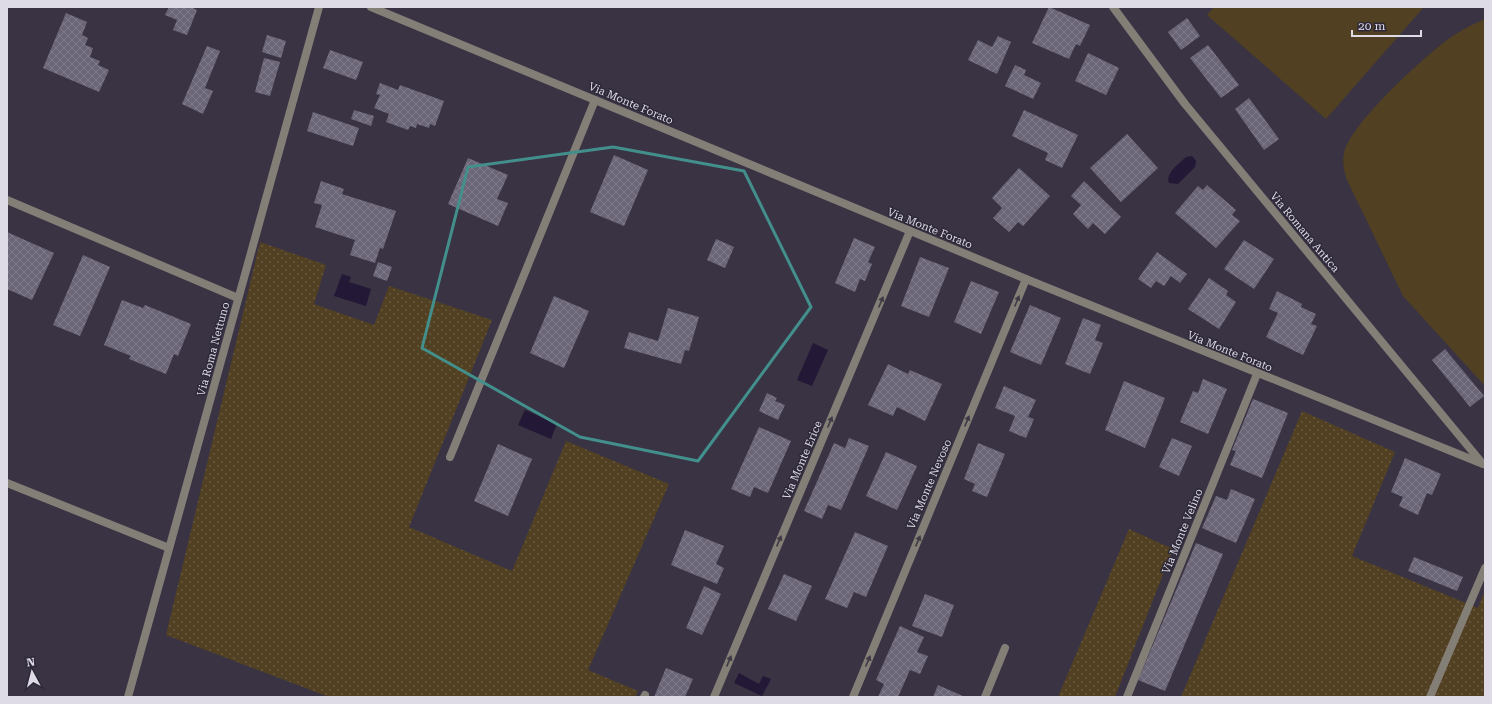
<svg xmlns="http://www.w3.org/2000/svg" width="1492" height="704" font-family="'Roboto Serif',serif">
<defs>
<pattern id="grass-dots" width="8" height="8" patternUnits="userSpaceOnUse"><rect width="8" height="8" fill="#514021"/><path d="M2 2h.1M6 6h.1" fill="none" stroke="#6a5b41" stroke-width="1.8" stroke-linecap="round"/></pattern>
<pattern id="building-cross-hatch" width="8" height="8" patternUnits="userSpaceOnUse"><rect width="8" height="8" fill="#6b6578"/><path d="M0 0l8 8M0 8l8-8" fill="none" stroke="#807a8b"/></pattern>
</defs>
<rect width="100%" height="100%" fill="#393344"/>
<g fill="url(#grass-dots)">
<polygon points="260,242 326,265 314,304 374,325 389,286 492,320 409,527 512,571 566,441 669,484 588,670 638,691 635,697 329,697 166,635"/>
<polygon points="1302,411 1395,452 1352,556 1478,608 1485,590 1485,697 1181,697"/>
<polygon points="1129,529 1173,549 1115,697 1058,697"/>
</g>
<g fill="#514021">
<polygon points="1214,7 1424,7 1326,119 1207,15"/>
<path d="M 1485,19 L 1485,386 L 1403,296 L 1347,180 C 1344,172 1342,162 1344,153 C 1351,124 1414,67 1438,47 C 1452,35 1468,26 1485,19 Z"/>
</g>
<g fill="#231835">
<path d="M 1192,156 L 1196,161 L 1195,167 L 1178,184 L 1169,183 C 1165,173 1180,163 1186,157 Z"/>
<polygon points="342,274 351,277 349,282 371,289 366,306 334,296"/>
<polygon points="813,343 828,350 812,386 797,380"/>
<polygon points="525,410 557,424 551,439 518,425"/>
<polygon points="739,673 759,684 763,676 771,679 762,696 734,683"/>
</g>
<g fill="url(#building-cross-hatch)">
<polygon points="169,7 191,7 197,10 187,35 173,30 177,20 165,15"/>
<polygon points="1049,7 1090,25 1080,46 1076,44 1069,59 1032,43"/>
<polygon points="66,13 87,22 82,35 88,38 85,45 93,48 90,57 100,61 98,65 109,70 99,92 43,68"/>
<polygon points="1187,18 1200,36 1181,50 1168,32"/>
<polygon points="267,35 286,41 281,58 262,52"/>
<polygon points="998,36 1011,42 997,74 968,60 978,40 992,47"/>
<polygon points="1208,45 1239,85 1221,98 1190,58"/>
<polygon points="207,46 220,51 205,88 213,91 203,114 182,104"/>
<polygon points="330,50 363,62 356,80 323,68"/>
<polygon points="1088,53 1119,68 1106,95 1075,81"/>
<polygon points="264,58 280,62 270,96 255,92"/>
<polygon points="1015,65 1026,70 1024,75 1041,83 1033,99 1005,86"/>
<polygon points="380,83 398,90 400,85 444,101 435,126 430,124 429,128 417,124 416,128 410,126 408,130 386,122 389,114 374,108 380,95 376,94"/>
<polygon points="1249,98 1279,139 1264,150 1235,109"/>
<polygon points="354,110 374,116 371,126 351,119"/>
<polygon points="1024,110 1078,135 1062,168 1045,160 1048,153 1012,136"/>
<polygon points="313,112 359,128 353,146 307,131"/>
<polygon points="1127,134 1158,168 1121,202 1090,168"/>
<polygon points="614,155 648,170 624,226 590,212"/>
<polygon points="468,158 508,175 497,199 508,203 498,226 448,204"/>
<polygon points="1019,168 1050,196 1023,226 1018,222 1009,232 993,218 1002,208 992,198"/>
<polygon points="321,181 344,189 342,194 396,211 383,249 380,248 375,263 350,255 355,240 315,227 322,205 314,203"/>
<polygon points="1084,181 1121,217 1105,234 1093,223 1088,229 1073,214 1081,205 1071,196"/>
<polygon points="1207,185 1236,210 1232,215 1240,221 1216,248 1175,213 1198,186 1203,190"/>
<polygon points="7,232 54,253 32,300 7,289"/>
<polygon points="854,238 875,247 868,262 872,264 865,281 860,279 855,292 835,283"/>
<polygon points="716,239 734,247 725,268 707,260"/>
<polygon points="1244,240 1274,259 1254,289 1224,269"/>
<polygon points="1157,252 1187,274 1180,283 1171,276 1164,286 1156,281 1151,288 1138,279"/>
<polygon points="83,255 110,267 80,336 53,325"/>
<polygon points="920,257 949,268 929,317 901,306"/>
<polygon points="378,262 392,267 387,281 373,276"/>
<polygon points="1209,278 1228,291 1226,295 1236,302 1219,329 1188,309"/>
<polygon points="971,281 999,292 981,334 954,322"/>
<polygon points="1277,291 1302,304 1301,307 1316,314 1311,324 1317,326 1303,355 1266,337 1278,313 1269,309"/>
<polygon points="554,296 589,311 564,368 530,353"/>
<polygon points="122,300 143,308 145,305 191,324 178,356 174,354 166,374 129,359 131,356 104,345"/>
<polygon points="1030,305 1061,318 1041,365 1010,352"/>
<polygon points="668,308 699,317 689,351 685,350 681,364 624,348 629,332 658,341"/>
<polygon points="1083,318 1101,325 1095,340 1103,343 1090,374 1065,364"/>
<polygon points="1445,349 1484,396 1470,407 1432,360"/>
<polygon points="888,364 908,374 910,370 942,384 925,421 897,407 893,416 868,405"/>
<polygon points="1203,379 1227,389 1208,434 1180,422 1193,391 1198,393"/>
<polygon points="1124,381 1165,398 1145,448 1105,430"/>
<polygon points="1004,386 1036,400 1028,417 1034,419 1026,438 1009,431 1015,416 995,408"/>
<polygon points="767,393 777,398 775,401 785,405 778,420 759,411"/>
<polygon points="1253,399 1288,413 1262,478 1230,465 1236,451 1232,450"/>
<polygon points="759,427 791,441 768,493 754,487 750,497 731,489"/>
<polygon points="849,438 869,446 841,510 828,505 822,519 804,511 834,443 845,448"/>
<polygon points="1172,438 1192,446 1179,476 1159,467"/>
<polygon points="978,443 1005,454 987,497 972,491 975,484 964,479"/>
<polygon points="498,444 532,459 508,516 474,501"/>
<polygon points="886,452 917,466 897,510 866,496"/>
<polygon points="1405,458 1441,474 1432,495 1427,493 1418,515 1399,506 1403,497 1391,492"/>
<polygon points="1231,489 1255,499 1236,543 1202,528 1216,496 1227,500"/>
<polygon points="685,530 724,546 716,564 724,568 717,584 671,565"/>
<polygon points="855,532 888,546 866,597 854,592 847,608 825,599"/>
<polygon points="1196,543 1223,554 1165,691 1138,680"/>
<polygon points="1414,557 1463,577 1457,591 1408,571"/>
<polygon points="784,574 812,586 796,621 768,609"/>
<polygon points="704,586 721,594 702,635 686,628"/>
<polygon points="925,594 954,605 942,637 912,626"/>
<polygon points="900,626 924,637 917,652 928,656 920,674 910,670 898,697 878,697 884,684 876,680"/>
<polygon points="666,668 693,679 685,697 654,697"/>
<polygon points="938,685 965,697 933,697"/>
</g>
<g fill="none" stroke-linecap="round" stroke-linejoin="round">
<g stroke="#837e76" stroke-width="8">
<polyline points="371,7 1026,279 1483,464"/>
<polyline points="1113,7 1185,104 1482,463"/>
<polyline points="7,200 238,298"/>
<polyline points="450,457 595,100"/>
<polyline points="7,483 169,548"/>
<polyline points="128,697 319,7"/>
<polyline points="644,697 645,695"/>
<polyline points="714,697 910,231"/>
<polyline points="853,697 1026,279"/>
<polyline points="985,697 1005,648"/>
<polyline points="1127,697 1257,374"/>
<polyline points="1430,697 1485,568"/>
</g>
</g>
<defs><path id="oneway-solid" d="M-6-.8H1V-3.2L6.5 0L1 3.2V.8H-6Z"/></defs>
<g fill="#3f3a45">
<use href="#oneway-solid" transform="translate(1017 301) rotate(-67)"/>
<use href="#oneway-solid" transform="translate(881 302) rotate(-67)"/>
<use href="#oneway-solid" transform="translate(967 421) rotate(-67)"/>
<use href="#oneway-solid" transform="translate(830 422) rotate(-67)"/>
<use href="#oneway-solid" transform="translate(779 541) rotate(-67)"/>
<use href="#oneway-solid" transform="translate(918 541) rotate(-67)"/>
<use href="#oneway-solid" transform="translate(729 661) rotate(-67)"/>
<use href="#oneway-solid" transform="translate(868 661) rotate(-67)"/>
</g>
<path fill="none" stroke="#438f8c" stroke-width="3" stroke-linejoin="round" d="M 613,147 L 744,171 L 811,307 L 698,461 L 580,437 L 422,348 L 468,167 Z"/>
<g text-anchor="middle" stroke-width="3" stroke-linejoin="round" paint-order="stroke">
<g font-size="11" fill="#dedae6" stroke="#2e2939">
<text transform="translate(631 103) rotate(23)" y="4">Via Monte Forato</text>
<text transform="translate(930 228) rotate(22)" y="4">Via Monte Forato</text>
<text transform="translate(1305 232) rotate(50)" y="4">Via Romana Antica</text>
<text transform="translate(213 349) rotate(-75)" y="4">Via Roma Nettuno</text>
<text transform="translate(1230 351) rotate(22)" y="4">Via Monte Forato</text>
<text transform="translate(802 460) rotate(-67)" y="4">Via Monte Erice</text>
<text transform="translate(929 484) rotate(-67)" y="4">Via Monte Nevoso</text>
<text transform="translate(1182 531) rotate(-68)" y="4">Via Monte Velino</text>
</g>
</g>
<rect width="1492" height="704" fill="none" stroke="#dedae6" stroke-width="16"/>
<g transform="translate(32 672) rotate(353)" stroke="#2e2939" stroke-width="3" paint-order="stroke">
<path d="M0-3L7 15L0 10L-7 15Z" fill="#dedae6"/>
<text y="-6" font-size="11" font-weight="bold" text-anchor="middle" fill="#dedae6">N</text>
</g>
<path d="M1352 30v6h69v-6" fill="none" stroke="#dedae6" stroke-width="2"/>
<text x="1358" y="30" font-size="12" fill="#dedae6" stroke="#2e2939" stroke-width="3" paint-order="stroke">20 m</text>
</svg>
